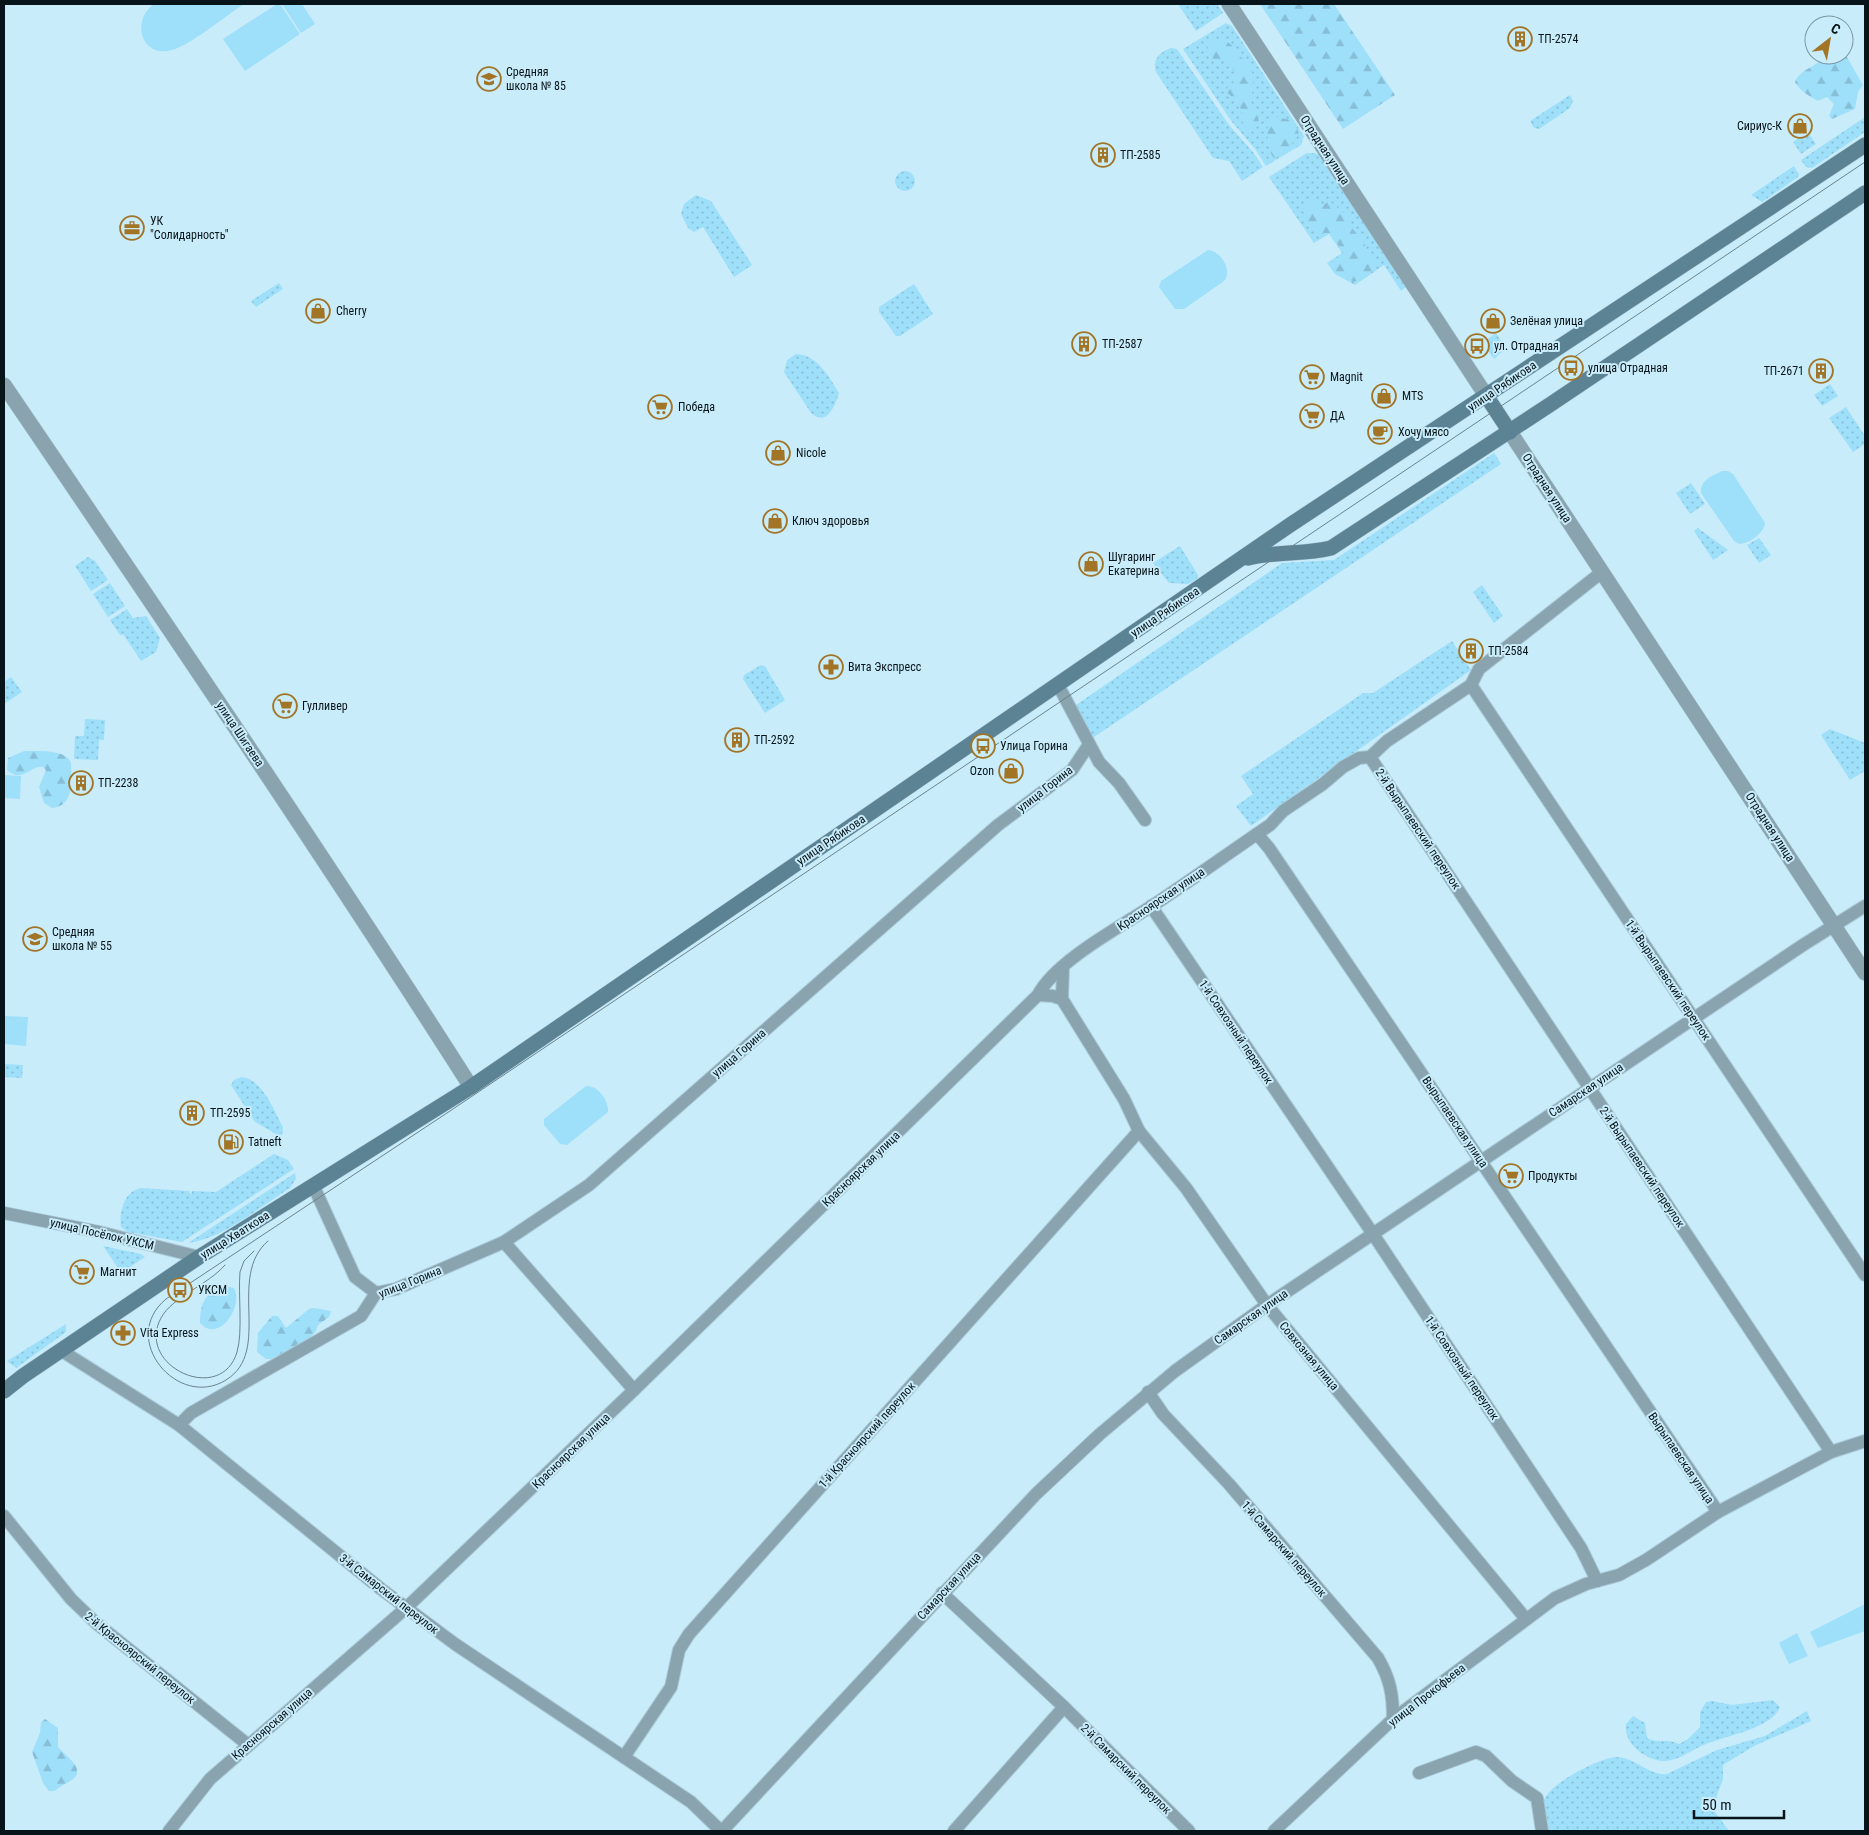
<svg xmlns="http://www.w3.org/2000/svg" width="1869" height="1835" font-family="'Roboto Condensed',sans-serif">
<style>
.grass{fill:url(#grass-dots)}
.forest{fill:url(#forest-firs)}
.garden{fill:#9edffa}
.lines{fill:none;stroke-linecap:round;stroke-linejoin:round}
.minor-casing{stroke:#aac9d7;stroke-width:14}
.tertiary-casing{stroke:#aac9d7;stroke-width:16}
.secondary-casing{stroke:#aac9d7;stroke-width:16}
.minor{stroke:#89a3af;stroke-width:12}
.tertiary{stroke:#89a3af;stroke-width:15}
.secondary{stroke:#5b8394;stroke-width:15}
.tram{stroke:#6a838d;stroke-width:1}
.labels{text-anchor:middle;stroke-width:4;stroke-linejoin:round;paint-order:stroke}
.poi-label{font-size:12px;fill:#071419;stroke:#c9ecfb;text-anchor:start}
.street-label{font-size:12px;fill:#071419;stroke:#c9ecfb}
</style>
<defs>
<pattern id="grass-dots" width="8" height="8" patternUnits="userSpaceOnUse" patternTransform="scale(1.25)"><rect width="8" height="8" fill="#9edffa"/><path d="M2 2h.1M6 6h.1" fill="none" stroke="#87bed6" stroke-width="1.8" stroke-linecap="round"/></pattern>
<pattern id="forest-firs" width="22" height="20" patternUnits="userSpaceOnUse" patternTransform="scale(1.25)"><rect width="22" height="20" fill="#9edffa"/><path d="M5 1l3.5 6h-7zM16 11l3.5 6h-7z" fill="#87bed6"/></pattern>
</defs>
<rect width="100%" height="100%" fill="#c9ecfb"/>
<g class="grass">
<polygon points="1178,4 1217,4 1223,13 1196,31"/>
<polygon points="1226,23 1232,26 1304,136 1301,145 1266,166 1255,149 1232,122 1183,49"/>
<path d="M1171 48 1177 49 1229 125 1253 152 1263 167 1242 181 1229 161 1213 158 1156 72C1152 59 1160 52 1171 48Z"/>
<polygon points="1570,95 1573,101 1570,108 1539,129 1534,128 1530,121"/>
<polygon points="1865,117 1865,132 1812,168 1806,167 1801,160"/>
<polygon points="1808,132 1816,144 1801,154 1793,142"/>
<polygon points="1307,153 1315,153 1319,155 1406,287 1401,291 1384,265 1355,285 1335,274 1327,263 1342,253 1329,234 1314,243 1269,177"/>
<polygon points="1794,166 1799,174 1798,177 1762,202 1751,195"/>
<circle cx="905" cy="181" r="10"/>
<polygon points="696,195 711,201 752,265 734,277 703,227 694,232 688,228 681,214 684,204"/>
<polygon points="279,283 283,289 256,307 251,301"/>
<polygon points="914,284 933,314 900,336 896,336 879,312 879,307"/>
<polygon points="1496,333 1506,348 1494,359 1482,343"/>
<path d="M796 354C818 355 829 377 839 393 835 406 827 427 811 413L784 372 787 360Z"/>
<polygon points="1830,384 1838,396 1822,406 1814,395"/>
<polygon points="1846,407 1865,436 1865,444 1853,452 1829,418"/>
<polygon points="1494,453 1501,464 1091,739 1076,705 1282,563 1334,560"/>
<polygon points="1691,483 1705,504 1690,514 1676,493"/>
<polygon points="1698,528 1728,550 1713,560 1694,531"/>
<polygon points="1759,538 1771,555 1759,563 1747,545"/>
<polygon points="1180,546 1198,575 1197,579 1188,584 1169,583 1153,563"/>
<polygon points="88,557 95,561 108,580 91,591 75,566"/>
<polygon points="110,583 125,606 108,617 93,594"/>
<polygon points="1482,585 1503,616 1494,623 1473,592"/>
<polygon points="127,609 133,618 146,616 160,638 156,652 141,661 123,634 120,635 110,620"/>
<polygon points="1452,641 1471,670 1251,826 1236,806 1253,794 1241,776 1363,693 1373,693"/>
<polygon points="761,665 765,666 785,700 765,713 743,679 744,675"/>
<polygon points="11,677 22,692 4,704 4,682"/>
<polygon points="85,719 105,720 104,740 99,740 98,760 74,759 75,736 84,736"/>
<polygon points="1830,729 1865,743 1865,771 1850,780 1821,735"/>
<polygon points="4,1064 23,1065 22,1078 4,1077"/>
<path d="M242 1077C263 1080 274 1111 283 1127L282 1135H278L255 1122 231 1085 234 1080Z"/>
<path d="M274 1154 288 1160 294 1169 182 1242 128 1232 121 1227C119 1212 124 1191 141 1188L189 1191 191 1195 192 1191 216 1192Z"/>
<path d="M295 1173 296 1179 290 1188C261 1206 222 1239 188 1243Z"/>
<polygon points="103,1246 141,1254 145,1257 124,1271 120,1271"/>
<polygon points="66,1324 66,1332 16,1368 7,1361"/>
<path d="M1773 1700 1780 1707C1773 1728 1725 1736 1706 1744 1693 1749 1677 1762 1663 1761 1645 1760 1623 1743 1626 1724L1633 1716 1645 1723 1647 1738C1658 1744 1668 1738 1679 1744L1688 1739 1700 1727V1712L1706 1702 1712 1701 1732 1705Z"/>
<path d="M1807 1711 1811 1721 1754 1746 1723 1765V1779L1717 1795 1715 1812 1729 1831H1545C1544 1822 1541 1809 1544 1800 1549 1784 1599 1758 1616 1757 1635 1757 1649 1776 1667 1774L1717 1750 1765 1736Z"/>
</g>
<g class="forest">
<polygon points="1260,4 1334,4 1395,95 1343,129"/>
<path d="M1215 39C1228 39 1232 45 1239 55 1242 59 1245 60 1248 63 1257 75 1251 97 1251 109L1257 115 1259 121 1250 132C1238 125 1245 116 1240 107 1238 101 1231 97 1227 92L1228 85 1237 81 1231 63 1210 58 1207 54 1208 44Z"/>
<path d="M1844 52 1863 85 1858 92 1855 109 1832 119 1829 116 1834 104 1827 97 1818 101C1810 97 1799 90 1795 82 1801 68 1818 67 1825 55H1844Z"/>
<path d="M1278 117 1294 121 1299 134 1285 153 1274 158C1267 151 1267 131 1268 122Z"/>
<polygon points="1311,198 1315,199 1321,207 1329,201 1350,218 1352,228 1365,244 1365,253 1377,262 1375,270 1354,282 1336,273 1331,263 1343,253 1331,233 1321,233 1311,227 1302,209"/>
<path d="M24 751C38 751 67 749 71 763 71 781 75 806 52 808L44 803 39 787 46 770 43 767C30 765 23 784 7 770L8 758Z"/>
<path d="M225 1286 234 1288C244 1307 218 1344 200 1323 200 1303 205 1292 225 1286Z"/>
<polygon points="315,1308 331,1311 329,1317 318,1325 316,1331 308,1340 271,1359 266,1359 257,1352 258,1333 272,1316 278,1316 286,1328 309,1309"/>
<path d="M45 1719 58 1728V1747C71 1761 91 1772 63 1785 58 1788 56 1792 49 1791L43 1783 32 1752 40 1733 41 1722Z"/>
</g>
<g class="garden">
<path d="M154 4H244C227 15 189 46 172 50 142 59 130 21 154 4Z"/>
<polygon points="277,4 280,4 300,34 245,71 223,39"/>
<polygon points="282,4 302,4 315,24 301,33"/>
<path d="M1208 250C1221 251 1233 271 1224 281L1184 309H1175L1159 287 1161 281Z"/>
<path d="M1722 471H1728L1733 474 1765 523C1764 533 1749 544 1739 544L1734 541 1701 493C1700 480 1712 476 1722 471Z"/>
<polygon points="4,775 21,776 20,799 4,798"/>
<polygon points="4,1016 28,1017 26,1046 4,1044"/>
<path d="M586 1086C598 1085 609 1101 608 1112L567 1145 560 1144 544 1125V1119Z"/>
<polygon points="1865,1604 1865,1631 1818,1648 1810,1632"/>
<polygon points="1797,1633 1808,1656 1789,1664 1779,1643"/>
</g>
<g class="lines">
<g class="minor-casing">
<g id="minor">
<polyline points="1058,685 1099,762 1119,783 1145,820"/>
<polyline points="1471,685 1865,1275"/>
<polyline points="1370,757 1831,1452"/>
<polyline points="1257,834 1269,848 1718,1512"/>
<polyline points="1151,906 1373,1234 1581,1548 1597,1581"/>
<polyline points="1038,995 1053,996 1062,999 1124,1099 1139,1131 1186,1188 1267,1305 1526,1619"/>
<polyline points="1062,999 1063,968"/>
<polyline points="314,1187 355,1277 376,1293"/>
<polyline points="4,1213 99,1232 199,1257"/>
<polyline points="504,1242 634,1390"/>
<polyline points="62,1351 179,1425 381,1589 455,1644 691,1802 721,1831"/>
<path d="M1148 1392 1163 1414 1229 1484 1378 1658C1390 1679 1393 1694 1393 1719"/>
<polyline points="179,1425 191,1413 361,1316 376,1293 396,1289 504,1242 589,1185 998,825 1072,770 1088,746"/>
<polyline points="4,1516 71,1599 96,1623 247,1744"/>
<polyline points="942,1593 1064,1707 1189,1831"/>
<polyline points="624,1757 671,1687 679,1650 689,1634 1139,1131"/>
<polyline points="1419,1773 1476,1752 1486,1756 1512,1781 1537,1798 1542,1831"/>
<path d="M169 1831 210 1779 406 1608 634 1390 1038 995C1057 959 1126 924 1161 900 1197 876 1233 850 1270 825L1283 811 1323 784 1343 767 1359 758 1370 757 1387 741 1471 685 1479 669 1602 572"/>
<polyline points="722,1831 1036,1494 1100,1434 1175,1371 1267,1305 1803,945 1865,906"/>
<polyline points="954,1831 1064,1707"/>
<polyline points="1274,1831 1393,1719 1555,1598 1586,1584 1619,1575 1646,1560 1718,1512 1831,1452 1865,1441"/>
</g>
</g>
<g class="tertiary-casing">
<g id="tertiary">
<polyline points="1229,4 1487,397"/>
<path d="M4 385C162 618 320 850 471 1087"/>
<polyline points="1510,432 1865,973"/>
</g>
</g>
<g class="secondary-casing">
<g id="secondary">
<polyline points="1487,397 1510,432"/>
<path d="M1248 558C1275 551 1303 555 1331 548L1551 404 1865 193"/>
<polyline points="4,1391 23,1376 199,1257 471,1087 1290,525 1865,145"/>
</g>
</g>
<use href="#minor" class="minor"/>
<use href="#tertiary" class="tertiary"/>
<use href="#secondary" class="secondary"/>
<g class="tram">
<path d="M268 1241C226 1277 273 1351 226 1380 178 1410 118 1339 166 1299L450 1111 1865 162"/>
<path d="M225 1265C208 1285 172 1297 161 1318 135 1366 221 1406 237 1352 243 1332 238 1295 240 1272L244 1261 254 1251"/>
</g>
</g>
<defs>
<g id="building-ring" transform="scale(1.25)"><circle r="9.5" fill="#c9ecfb" stroke="#a17426" stroke-width="1.5"/><path d="M-4-6H4V6H1V3H-1V6H-4ZM-2.5-4.3h1.7v1.8h-1.7ZM.8-4.3h1.7v1.8H.8ZM-2.5-1h1.7V.8h-1.7ZM.8-1h1.7V.8H.8Z" fill="#a17426"/></g>
<g id="school-ring" transform="scale(1.25)"><circle r="9.5" fill="#c9ecfb" stroke="#a17426" stroke-width="1.5"/><path d="M0-5L7-2L0 1L-7-2ZM-4 1L0 2.5L4 1V4Q0 6-4 4Z" fill="#a17426"/></g>
<g id="shop-ring" transform="scale(1.25)"><circle r="9.5" fill="#c9ecfb" stroke="#a17426" stroke-width="1.5"/><path d="M-5-2.5h2.3a2.7 3.5 0 0 1 5.4 0H5L5.5 6h-11ZM-1.5-2.5h3a1.5 2.3 0 0 0-3 0Z" fill="#a17426"/></g>
<g id="office-ring" transform="scale(1.25)"><circle r="9.5" fill="#c9ecfb" stroke="#a17426" stroke-width="1.5"/><path d="M-6-3h4V-5.5h4V-3h4V5H-6ZM-1-4.5V-3h2v-1.5ZM-6 0V1H6V0Z" fill="#a17426"/></g>
<g id="bus-ring" transform="scale(1.25)"><circle r="9.5" fill="#c9ecfb" stroke="#a17426" stroke-width="1.5"/><path d="M-5-6H5V4H4V6H2V4H-2V6H-4V4H-5ZM-3.5-4V0h7V-4ZM-3.5 1.2v1.5H-2V1.2ZM2 1.2v1.5H3.5V1.2Z" fill="#a17426"/></g>
<g id="supermarket-ring" transform="scale(1.25)"><circle r="9.5" fill="#c9ecfb" stroke="#a17426" stroke-width="1.5"/><path d="M-6-5.5h2.5l.6 2H6L4.5 2H-2.5L-4.4-4H-6ZM-1.5 3.2a1.3 1.3 0 1 0 .1 0ZM3 3.2a1.3 1.3 0 1 0 .1 0Z" fill="#a17426"/></g>
<g id="cafe-ring" transform="scale(1.25)"><circle r="9.5" fill="#c9ecfb" stroke="#a17426" stroke-width="1.5"/><path d="M-5.5-4.5H6V0H3Q3 3.5 0 3.5H-2.5Q-5.5 3.5-5.5 0ZM3-3.2v2h1.7v-2ZM-6 4.5H4V6H-6Z" fill="#a17426"/></g>
<g id="pharmacy-ring" transform="scale(1.25)"><circle r="9.5" fill="#c9ecfb" stroke="#a17426" stroke-width="1.5"/><path d="M-2-6h4v4h4v4h-4v4h-4v-4h-4v-4h4Z" fill="#a17426"/></g>
<g id="fuel-ring" transform="scale(1.25)"><circle r="9.5" fill="#c9ecfb" stroke="#a17426" stroke-width="1.5"/><path d="M-5.5-6h7V0h2V4h1.3V-2.5L3-4.5l.8-.8L6-3V5H2.5V1h-1V6h-7ZM-4.2-4.7v3.2H.2V-4.7Z" fill="#a17426"/></g>
</defs>
<g fill-rule="evenodd">
<use href="#building-ring" x="1520" y="39"/>
<use href="#school-ring" x="489" y="79"/>
<use href="#shop-ring" x="1800" y="126"/>
<use href="#building-ring" x="1103" y="155"/>
<use href="#office-ring" x="132" y="228"/>
<use href="#shop-ring" x="318" y="311"/>
<use href="#shop-ring" x="1493" y="321"/>
<use href="#building-ring" x="1084" y="344"/>
<use href="#bus-ring" x="1477" y="346"/>
<use href="#bus-ring" x="1571" y="368"/>
<use href="#building-ring" x="1821" y="371"/>
<use href="#supermarket-ring" x="1312" y="377"/>
<use href="#shop-ring" x="1384" y="396"/>
<use href="#supermarket-ring" x="660" y="407"/>
<use href="#supermarket-ring" x="1312" y="416"/>
<use href="#cafe-ring" x="1380" y="432"/>
<use href="#shop-ring" x="778" y="453"/>
<use href="#shop-ring" x="775" y="521"/>
<use href="#shop-ring" x="1091" y="564"/>
<use href="#building-ring" x="1471" y="651"/>
<use href="#pharmacy-ring" x="831" y="667"/>
<use href="#supermarket-ring" x="285" y="706"/>
<use href="#building-ring" x="737" y="740"/>
<use href="#bus-ring" x="983" y="746"/>
<use href="#shop-ring" x="1011" y="771"/>
<use href="#building-ring" x="81" y="783"/>
<use href="#school-ring" x="35" y="939"/>
<use href="#building-ring" x="192" y="1113"/>
<use href="#fuel-ring" x="231" y="1142"/>
<use href="#supermarket-ring" x="1511" y="1176"/>
<use href="#supermarket-ring" x="82" y="1272"/>
<use href="#bus-ring" x="180" y="1290"/>
<use href="#pharmacy-ring" x="123" y="1333"/>
</g>
<g class="labels">
<g class="poi-label">
<text x="1538" y="43">ТП-2574</text>
<text x="506" y="76">Средняя<tspan x="506" dy="14">школа № 85</tspan></text>
<text x="1782" y="130" text-anchor="end">Сириус-К</text>
<text x="1120" y="159">ТП-2585</text>
<text x="150" y="225">УК<tspan x="150" dy="14">"Солидарность"</tspan></text>
<text x="336" y="315">Cherry</text>
<text x="1510" y="325">Зелёная улица</text>
<text x="1102" y="348">ТП-2587</text>
<text x="1494" y="350">ул. Отрадная</text>
<text x="1588" y="372">улица Отрадная</text>
<text x="1804" y="375" text-anchor="end">ТП-2671</text>
<text x="1330" y="381">Magnit</text>
<text x="1402" y="400">MTS</text>
<text x="678" y="411">Победа</text>
<text x="1330" y="420">ДА</text>
<text x="1398" y="436">Хочу мясо</text>
<text x="796" y="457">Nicole</text>
<text x="792" y="525">Ключ здоровья</text>
<text x="1108" y="561">Шугаринг<tspan x="1108" dy="14">Екатерина</tspan></text>
<text x="1488" y="655">ТП-2584</text>
<text x="848" y="671">Вита Экспресс</text>
<text x="302" y="710">Гулливер</text>
<text x="754" y="744">ТП-2592</text>
<text x="1000" y="750">Улица Горина</text>
<text x="994" y="775" text-anchor="end">Ozon</text>
<text x="98" y="787">ТП-2238</text>
<text x="52" y="936">Средняя<tspan x="52" dy="14">школа № 55</tspan></text>
<text x="210" y="1117">ТП-2595</text>
<text x="248" y="1146">Tatneft</text>
<text x="1528" y="1180">Продукты</text>
<text x="100" y="1276">Магнит</text>
<text x="198" y="1294">УКСМ</text>
<text x="140" y="1337">Vita Express</text>
</g>
<g class="street-label">
<text transform="translate(1325 150) rotate(57)" y="4">Отрадная улица</text>
<text transform="translate(1502 386) rotate(-34)" y="4">улица Рябикова</text>
<text transform="translate(1547 488) rotate(57)" y="4">Отрадная улица</text>
<text transform="translate(1165 612) rotate(-34)" y="4">улица Рябикова</text>
<text transform="translate(240 734) rotate(56)" y="4">улица Шигаева</text>
<text transform="translate(1045 789) rotate(-38)" y="4">улица Горина</text>
<text transform="translate(1770 827) rotate(57)" y="4">Отрадная улица</text>
<text transform="translate(1418 829) rotate(56)" y="4">2-й Вырыпаевский переулок</text>
<text transform="translate(831 840) rotate(-34)" y="4">улица Рябикова</text>
<text transform="translate(1161 899) rotate(-34)" y="4">Красноярская улица</text>
<text transform="translate(1668 980) rotate(56)" y="4">1-й Вырыпаевский переулок</text>
<text transform="translate(1236 1032) rotate(56)" y="4">1-й Совхозный переулок</text>
<text transform="translate(739 1053) rotate(-41)" y="4">улица Горина</text>
<text transform="translate(1586 1090) rotate(-34)" y="4">Самарская улица</text>
<text transform="translate(1455 1122) rotate(56)" y="4">Вырыпаевская улица</text>
<text transform="translate(1642 1167) rotate(56)" y="4">2-й Вырыпаевский переулок</text>
<text transform="translate(861 1169) rotate(-44)" y="4">Красноярская улица</text>
<text transform="translate(102 1234) rotate(13)" y="4">улица Посёлок УКСМ</text>
<text transform="translate(235 1235) rotate(-32)" y="4">улица Хваткова</text>
<text transform="translate(410 1282) rotate(-22)" y="4">улица Горина</text>
<text transform="translate(1251 1317) rotate(-35)" y="4">Самарская улица</text>
<text transform="translate(1309 1356) rotate(50)" y="4">Совхозная улица</text>
<text transform="translate(1462 1368) rotate(56)" y="4">1-й Совхозный переулок</text>
<text transform="translate(867 1435) rotate(-48)" y="4">1-й Красноярский переулок</text>
<text transform="translate(571 1451) rotate(-44)" y="4">Красноярская улица</text>
<text transform="translate(1681 1458) rotate(56)" y="4">Вырыпаевская улица</text>
<text transform="translate(1284 1549) rotate(49)" y="4">1-й Самарский переулок</text>
<text transform="translate(949 1586) rotate(-47)" y="4">Самарская улица</text>
<text transform="translate(389 1594) rotate(38)" y="4">3-й Самарский переулок</text>
<text transform="translate(140 1658) rotate(39)" y="4">2-й Красноярский переулок</text>
<text transform="translate(1427 1695) rotate(-38)" y="4">улица Прокофьева</text>
<text transform="translate(272 1724) rotate(-41)" y="4">Красноярская улица</text>
<text transform="translate(1126 1769) rotate(45)" y="4">2-й Самарский переулок</text>
</g>
</g>
<rect width="1869" height="1835" fill="none" stroke="#071419" stroke-width="10"/>
<g transform="translate(1829 40) rotate(31)"><circle r="24" fill="#c9ecfb" stroke="#7b96a1"/>
<path d="M0-4L9 19L0 12L-9 19Z" fill="#a17426"/>
<text y="-8" font-size="14" font-weight="bold" text-anchor="middle" fill="#071419">С</text>
</g>
<path d="M1694 1810v8h90v-8" fill="none" stroke="#071419" stroke-width="2.5"/>
<text x="1702" y="1810" font-size="15" fill="#071419" stroke="#c9ecfb" stroke-width="4" paint-order="stroke">50 m</text>
</svg>
